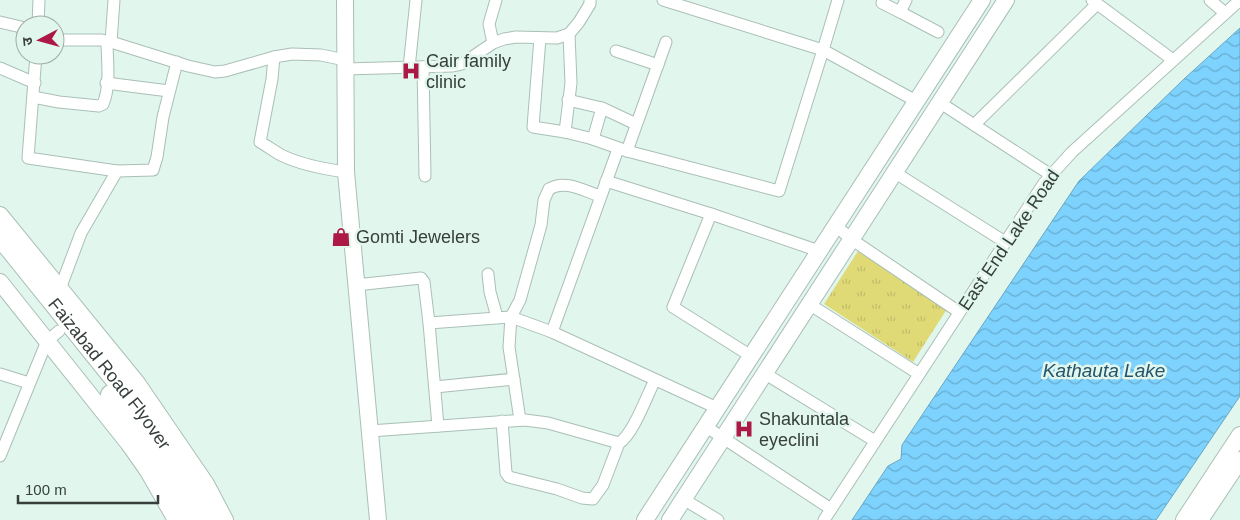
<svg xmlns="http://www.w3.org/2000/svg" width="1240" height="520" font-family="Helvetica,'Noto Sans Devanagari',sans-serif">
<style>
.park{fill:url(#park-tufts)}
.water{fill:url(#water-waves);stroke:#68a6c4}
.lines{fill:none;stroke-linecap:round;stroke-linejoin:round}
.street-casing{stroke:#aabfb6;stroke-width:13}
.secondary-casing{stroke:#aabfb6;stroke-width:18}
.highway-casing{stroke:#aabfb6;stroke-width:22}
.street{stroke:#fff;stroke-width:11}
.secondary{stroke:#fff;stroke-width:16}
.highway{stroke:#fff;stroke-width:20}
.labels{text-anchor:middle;stroke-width:5;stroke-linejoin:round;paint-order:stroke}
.poi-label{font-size:18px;fill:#373f3c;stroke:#e1f6ed;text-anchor:start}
.street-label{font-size:18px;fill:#373f3c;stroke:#e1f6ed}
.water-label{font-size:19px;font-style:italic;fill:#25546b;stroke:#e1f6ed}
</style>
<defs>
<pattern id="park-tufts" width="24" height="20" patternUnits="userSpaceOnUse" patternTransform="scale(1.25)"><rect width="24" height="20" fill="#e0da76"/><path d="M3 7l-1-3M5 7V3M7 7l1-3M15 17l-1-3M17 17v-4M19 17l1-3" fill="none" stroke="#c1bc67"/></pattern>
<pattern id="water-waves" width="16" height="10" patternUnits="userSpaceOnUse" patternTransform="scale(1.25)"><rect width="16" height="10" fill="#7dd2fe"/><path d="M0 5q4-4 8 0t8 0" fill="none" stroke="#67accf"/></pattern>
</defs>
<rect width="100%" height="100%" fill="#e1f6ed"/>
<polygon class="park" points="858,251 947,309 913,362 824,304"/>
<polygon class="water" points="1240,28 1240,396 1156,520 852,520 888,466 901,459 902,445 1079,181 1184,79"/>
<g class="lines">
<g class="street-casing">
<g id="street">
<polyline points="838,0 823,50 916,101"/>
<polyline points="906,0 900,12 938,32"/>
<polyline points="1092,0 1173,60"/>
<polyline points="1210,0 1225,13"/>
<polyline points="882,3 900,12"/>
<polyline points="0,22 25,28"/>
<polyline points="38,25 39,0"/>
<polyline points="540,38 533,127 565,132 593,139 627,151 666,42"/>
<polyline points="55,40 102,40 111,42 188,66 215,72 225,71 274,57 292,54 321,55 345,60"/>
<polyline points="111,42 114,0"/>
<polyline points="493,43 489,24 496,0"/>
<polyline points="616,51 658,65"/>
<polyline points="36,55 28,158 117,171 81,233 60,289"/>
<path d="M274 57 272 79 260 142C267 146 274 151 281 155 301 165 324 169 346 172"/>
<polyline points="423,67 425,176"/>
<polyline points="0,68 35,83"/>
<polyline points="409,68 416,0"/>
<polyline points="345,69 453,66 462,64 493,43 504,39 516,37 557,38 569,34 579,22 590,4 590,0"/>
<polyline points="106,83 169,91"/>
<path d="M33 97 59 102 99 106 103 104C111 85 107 61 107 41"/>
<polyline points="568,100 602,108 636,124"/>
<polyline points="939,102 1051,175"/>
<polyline points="974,125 1097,4"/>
<polyline points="565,132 571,83 569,34"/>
<polyline points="593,139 602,108"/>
<polyline points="618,149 552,332 717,408"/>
<polyline points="627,151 779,191 823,50 663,0"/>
<polyline points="117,171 153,170 157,157 163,117 177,62"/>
<polyline points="894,172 1005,242"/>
<polyline points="606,181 711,214 673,307 751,356"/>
<polyline points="711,214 819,251"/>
<polyline points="835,225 851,239 959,312"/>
<polyline points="488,274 490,292 497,317"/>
<polyline points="356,285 421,278 424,282 429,323 511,317 552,332"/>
<polyline points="809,304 919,374"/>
<polyline points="429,323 438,426"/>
<polyline points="764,373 875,441"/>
<polyline points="0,374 29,383"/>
<polyline points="435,387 514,379"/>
<path d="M520 420 509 347 511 317 520 300 541 225 544 200 549 189C565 179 584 191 600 196"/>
<polyline points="502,421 506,473 509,477 557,489 582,498 593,499 603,485 619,443"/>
<polyline points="705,426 831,509"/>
<path d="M370 431 525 420 548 423 619 443C633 435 647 395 655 380"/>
<polyline points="0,456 47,341 59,331"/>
<polyline points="683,499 718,520"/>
<polyline points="824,520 1044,183 1072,152 1240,0"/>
</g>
</g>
<g class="secondary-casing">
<g id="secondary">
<polyline points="345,0 346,172 378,520"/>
<polyline points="0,215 137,383 206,484 225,520"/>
<polyline points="0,282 129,444 148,471 176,520"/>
<polyline points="645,520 982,0"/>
<polyline points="670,520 1006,0"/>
<polyline points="1184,520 1240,435"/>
<polyline points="1200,520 1240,460"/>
</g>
</g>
<g class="highway-casing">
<g id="highway">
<path id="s1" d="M0 236 140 410 182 470 210 520"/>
<polyline points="111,395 172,480 193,520"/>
</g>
</g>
<use href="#street" class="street"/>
<use href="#secondary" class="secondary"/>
<use href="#highway" class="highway"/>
</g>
<defs>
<g id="hospital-bare" transform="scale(1.5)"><path d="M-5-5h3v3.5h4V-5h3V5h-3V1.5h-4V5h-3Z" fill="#ac1947" stroke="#e1f6ed" stroke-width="2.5" paint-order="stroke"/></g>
<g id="shop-bare" transform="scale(1.5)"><path d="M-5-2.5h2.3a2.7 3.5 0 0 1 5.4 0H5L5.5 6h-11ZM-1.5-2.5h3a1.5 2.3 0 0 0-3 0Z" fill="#ac1947" stroke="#e1f6ed" stroke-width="2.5" paint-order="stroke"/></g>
</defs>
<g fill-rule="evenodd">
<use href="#hospital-bare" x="411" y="71"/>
<use href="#shop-bare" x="341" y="237"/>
<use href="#hospital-bare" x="744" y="429"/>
</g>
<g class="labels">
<g class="poi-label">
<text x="426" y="67">Cair family<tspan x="426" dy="21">clinic</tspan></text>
<text x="356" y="243">Gomti Jewelers</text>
<text x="759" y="425">Shakuntala<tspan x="759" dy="21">eyeclini</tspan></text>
</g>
<g class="street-label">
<text transform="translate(1009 240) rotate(-56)" y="6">East End Lake Road</text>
<text dy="6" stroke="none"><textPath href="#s1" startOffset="176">Faizabad Road Flyover</textPath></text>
</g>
<g class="water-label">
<text x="1104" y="377">Kathauta Lake</text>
</g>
</g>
<g transform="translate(40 40) rotate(264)"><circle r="24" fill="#e1f6ed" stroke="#9dada6"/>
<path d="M0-4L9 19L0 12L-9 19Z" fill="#ac1947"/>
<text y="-8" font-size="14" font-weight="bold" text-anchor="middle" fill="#373f3c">उ</text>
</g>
<path d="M18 495v8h140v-8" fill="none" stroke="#373f3c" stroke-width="2.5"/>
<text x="25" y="495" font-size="15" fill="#373f3c" stroke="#e1f6ed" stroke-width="4" paint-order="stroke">100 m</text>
</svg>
